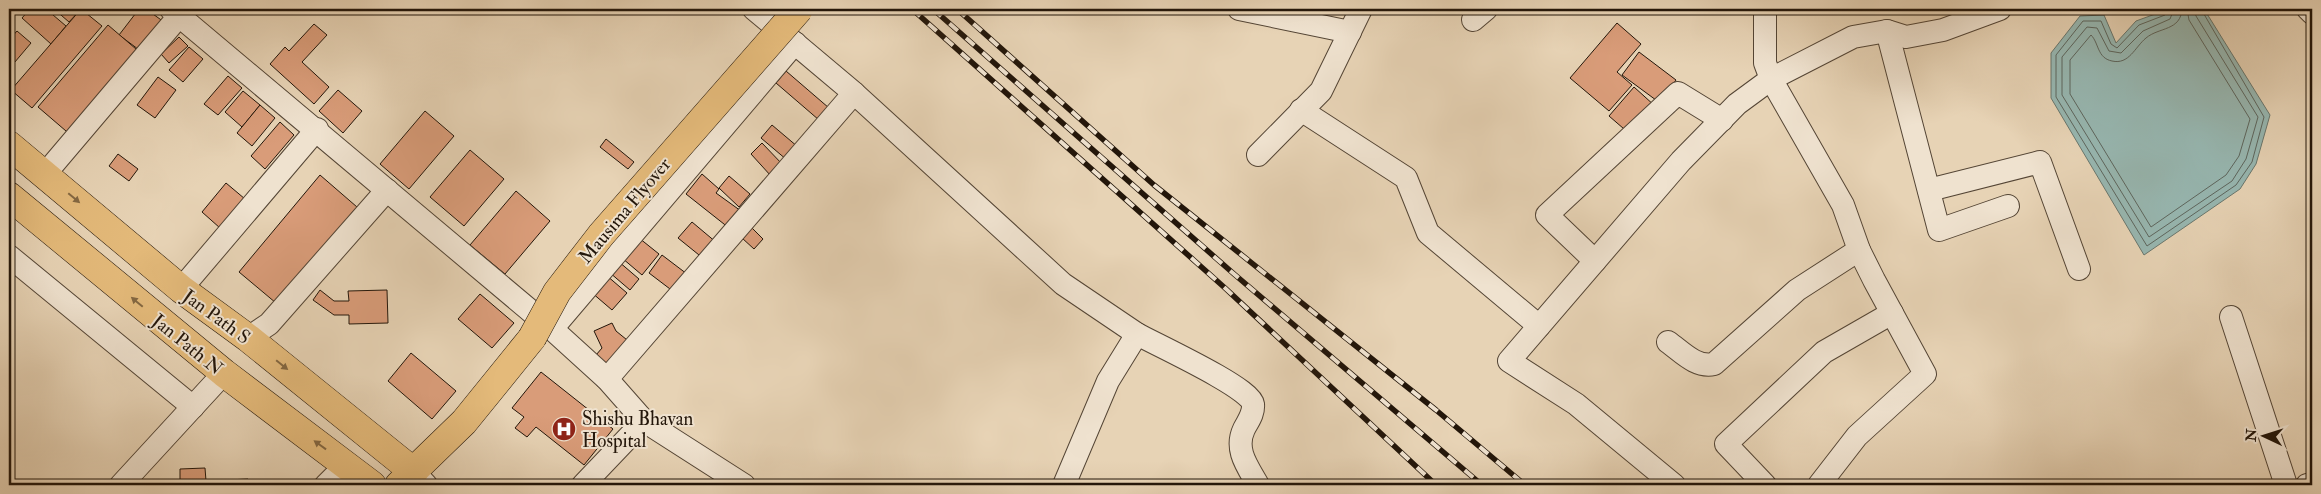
<svg xmlns="http://www.w3.org/2000/svg" width="2321" height="494" font-family="'IM FELL Double Pica',serif">
<style>
.water{fill:#97b7b1;stroke:#69776e}
.lines{fill:none;stroke-linecap:round;stroke-linejoin:round}
.shore{stroke:#5d665e;stroke-width:1}
.building{fill:#d99c79;stroke:#23160a}
.minor-casing{stroke:#544535;stroke-width:24}
.major-casing{stroke:#23160a;stroke-width:29}
.minor{stroke:#efe2cf;stroke-width:22}
.major{stroke:#e4ba7a;stroke-width:28}
.rail-casing{stroke:#23160a;stroke-width:5.5}
.rail{stroke:#efe2cf;stroke-width:4;stroke-dasharray:11;stroke-linecap:butt}
.major-bridge-casing{stroke:#23160a;stroke-width:29;stroke-linecap:butt}
.major-bridge{stroke:#e4ba7a;stroke-width:28}
.oneway{fill:#846842}
.labels{text-anchor:middle;stroke-width:4;stroke-linejoin:round;paint-order:stroke}
.street-label{font-size:19px;fill:#23160a;stroke:#efe2cf}
.poi-label{font-size:19px;fill:#23160a;stroke:#efe2cf;text-anchor:start}
</style>
<rect width="100%" height="100%" fill="#e7d3b5"/>
<filter id="stains"><feTurbulence type="fractalNoise" baseFrequency=".004" numOctaves="4"/><feColorMatrix values="0 0 0 0 .2 0 0 0 0 .09 0 0 0 0 .02 0 0 0 .5 -.17"/></filter>
<radialGradient id="worn" r=".72"><stop offset=".6" stop-color="#630" stop-opacity="0"/><stop offset="1" stop-color="#630" stop-opacity=".3"/></radialGradient>
<polygon class="water" points="2169,9 2204,9 2270,115 2256,164 2240,189 2144,255 2051,98 2051,53 2080,16 2104,15 2116,43 2136,21"/>
<g class="lines">
<g class="shore">
<polyline points="2168,9 2165,15 2139,25 2117,48 2111,44 2101,21 2083,21 2056,55 2056,97 2147,246 2236,185 2252,162 2264,117 2201,9"/>
<polyline points="2174,9 2170,19 2143,31 2121,53 2109,51 2097,28 2087,27 2062,57 2062,95 2149,237 2232,181 2246,159 2258,117 2196,16 2194,9"/>
<path d="M2182 9C2181 31 2159 27 2146 38 2135 47 2129 65 2112 61 2097 58 2099 43 2091 35L2070 60V94L2151 227 2226 175 2239 156 2250 119 2189 20 2187 9"/>
</g>
</g>
<g class="building">
<polygon points="30,9 46,9 66,26 51,44 22,18"/>
<polygon points="54,9 81,9 69,22"/>
<polygon points="81,9 102,26 32,108 11,90"/>
<polygon points="139,9 146,9 164,22 142,52 119,35"/>
<polygon points="1617,23 1641,44 1617,72 1632,85 1609,111 1570,78"/>
<polygon points="314,24 327,35 302,62 329,87 314,104 270,64 285,47 289,51"/>
<polygon points="108,25 143,55 73,137 38,107"/>
<polygon points="17,31 31,43 9,69 9,40"/>
<polygon points="179,37 188,46 169,63 161,54"/>
<polygon points="189,47 203,59 183,82 169,70"/>
<polygon points="1639,52 1676,80 1660,103 1622,75"/>
<polygon points="786,71 829,108 819,120 776,83"/>
<polygon points="228,76 242,88 218,115 204,104"/>
<polygon points="158,77 176,90 155,118 137,105"/>
<polygon points="1634,87 1655,106 1631,135 1609,116"/>
<polygon points="338,90 362,111 343,133 319,111"/>
<polygon points="243,91 260,105 242,127 225,112"/>
<polygon points="260,105 275,118 252,146 237,133"/>
<polygon points="425,111 454,136 409,189 380,164"/>
<polygon points="280,122 294,135 265,169 251,156"/>
<polygon points="772,125 798,147 787,160 761,138"/>
<polygon points="606,139 634,162 628,169 600,147"/>
<polygon points="762,143 783,165 771,176 751,154"/>
<polygon points="470,150 504,179 464,226 430,197"/>
<polygon points="118,154 138,169 129,181 109,166"/>
<polygon points="702,174 719,189 716,193 741,211 729,228 686,194"/>
<polygon points="320,175 357,207 276,303 239,272"/>
<polygon points="729,176 750,194 739,207 719,188"/>
<polygon points="226,183 245,199 220,228 202,212"/>
<polygon points="516,191 550,221 505,274 470,245"/>
<polygon points="692,222 717,243 704,259 678,238"/>
<polygon points="752,228 763,239 754,249 742,238"/>
<polygon points="639,238 659,254 642,275 622,258"/>
<polygon points="662,255 687,274 674,292 649,273"/>
<polygon points="618,261 639,279 630,290 609,272"/>
<polygon points="606,275 627,293 612,310 591,292"/>
<polygon points="320,290 334,301 349,301 348,291 387,290 388,323 349,324 349,315 334,315 313,300"/>
<polygon points="480,294 514,323 492,348 458,319"/>
<polygon points="612,323 616,331 632,344 611,368 596,355 602,348 594,331"/>
<polygon points="411,353 456,391 432,419 388,381"/>
<polygon points="541,372 613,429 584,465 536,427 527,437 515,428 524,417 512,408"/>
<polygon points="205,468 206,481 248,479 248,485 180,485 180,469"/>
</g>
<g class="lines">
<g class="minor-casing">
<g id="minor">
<polyline points="171,9 552,329 607,379 644,421 744,485"/>
<polyline points="754,9 854,93 1063,284 1137,334 1108,381 1064,485"/>
<polyline points="1239,9 1350,32"/>
<polyline points="1765,9 1765,63 1771,79 1843,205 1859,250 1874,280 1925,374 1857,436 1819,485"/>
<polyline points="2308,9 2312,13"/>
<polyline points="1473,20 1486,9"/>
<polyline points="1887,31 1939,230 2008,206"/>
<polyline points="1301,110 1406,178 1428,233 1539,326"/>
<polyline points="1258,155 1321,91 1361,9"/>
<polyline points="45,174 185,9"/>
<polyline points="1929,190 2040,162 2079,269"/>
<polyline points="9,256 193,407"/>
<polyline points="1595,261 1547,215 1678,93 1722,120"/>
<polyline points="181,289 317,129"/>
<polyline points="2231,317 2286,485"/>
<polyline points="552,329 795,43"/>
<path d="M1137 334C1155 344 1251 388 1253 404 1254 414 1248 421 1244 429 1234 450 1248 467 1258 485"/>
<polyline points="248,338 269,324 387,190"/>
<path d="M1668 342C1682 352 1696 368 1714 364L1797 290 1859 250"/>
<polyline points="607,379 854,93"/>
<polyline points="414,472 426,485"/>
<polyline points="121,485 224,373"/>
<polyline points="326,485 347,464"/>
<polyline points="583,485 644,421"/>
<polyline points="1674,485 1576,404 1509,361 1681,161 1737,104 1771,79 1853,37 1887,31 1906,37 1943,30 2000,9"/>
<polyline points="1765,485 1726,444 1824,352 1892,313"/>
<polyline points="2307,485 2312,484"/>
</g>
</g>
<g class="major-casing">
<g id="major">
<polyline points="9,145 181,289 248,338 414,472"/>
<polyline points="9,196 224,373 372,485"/>
<polyline points="399,485 464,422 532,338"/>
</g>
</g>
<use href="#minor" class="minor"/>
<use href="#major" class="major"/>
<g class="rail-casing">
<g id="rail">
<polyline points="912,9 1225,288 1436,485"/>
<polyline points="933,9 1234,274 1482,485"/>
<polyline points="957,9 1154,185 1436,410 1525,485"/>
</g>
</g>
<use href="#rail" class="rail"/>
<g class="major-bridge-casing">
<polyline id="major-bridge" points="532,338 557,292 601,235 799,9"/>
</g>
<use href="#major-bridge" class="major-bridge"/>
</g>
<defs><path id="oneway-solid" d="M-6-.8H1V-3.2L6.5 0L1 3.2V.8H-6Z" transform="scale(1.25)"/></defs>
<g class="oneway">
<use href="#oneway-solid" transform="translate(74 198) rotate(40)"/>
<use href="#oneway-solid" transform="translate(137 302) rotate(-140)"/>
<use href="#oneway-solid" transform="translate(282 365) rotate(39)"/>
<use href="#oneway-solid" transform="translate(320 445) rotate(-144)"/>
</g>
<defs>
<g id="hospital-disc" transform="scale(1.25)"><circle r="9.5" fill="#8f2418" stroke="#efe2cf"/><path d="M-5-5h3v3.5h4V-5h3V5h-3V1.5h-4V5h-3Z" fill="#fff"/></g>
</defs>
<g fill-rule="evenodd">
<use href="#hospital-disc" x="564" y="429"/>
</g>
<g class="labels">
<g class="street-label">
<text transform="translate(624 210) rotate(-50)" y="7">Mausima Flyover</text>
<text transform="translate(217 316) rotate(36)" y="7">Jan Path S</text>
<text transform="translate(188 344) rotate(39)" y="7">Jan Path N</text>
</g>
<g class="poi-label">
<text x="582" y="425">Shishu Bhavan<tspan x="582" dy="22">Hospital</tspan></text>
</g>
</g>
<rect width="2321" height="494" fill="none" stroke="#e7d3b5" stroke-width="30"/>
<rect x="10" y="10" width="2301" height="474" fill="none" stroke="#23160a" stroke-width="2.5"/>
<rect x="15" y="15" width="2291" height="464" fill="none" stroke="#23160a"/>
<g transform="translate(2264 436) rotate(274)" stroke="#efe2cf" stroke-width="4" paint-order="stroke">
<path d="M0-4L9 19L0 12L-9 19Z" fill="#23160a"/>
<text y="-8" font-size="14" font-weight="bold" text-anchor="middle" fill="#23160a">N</text>
</g>
<rect width="100%" height="100%" filter="url(#stains)"/>
<rect width="100%" height="100%" fill="url(#worn)"/>
</svg>
